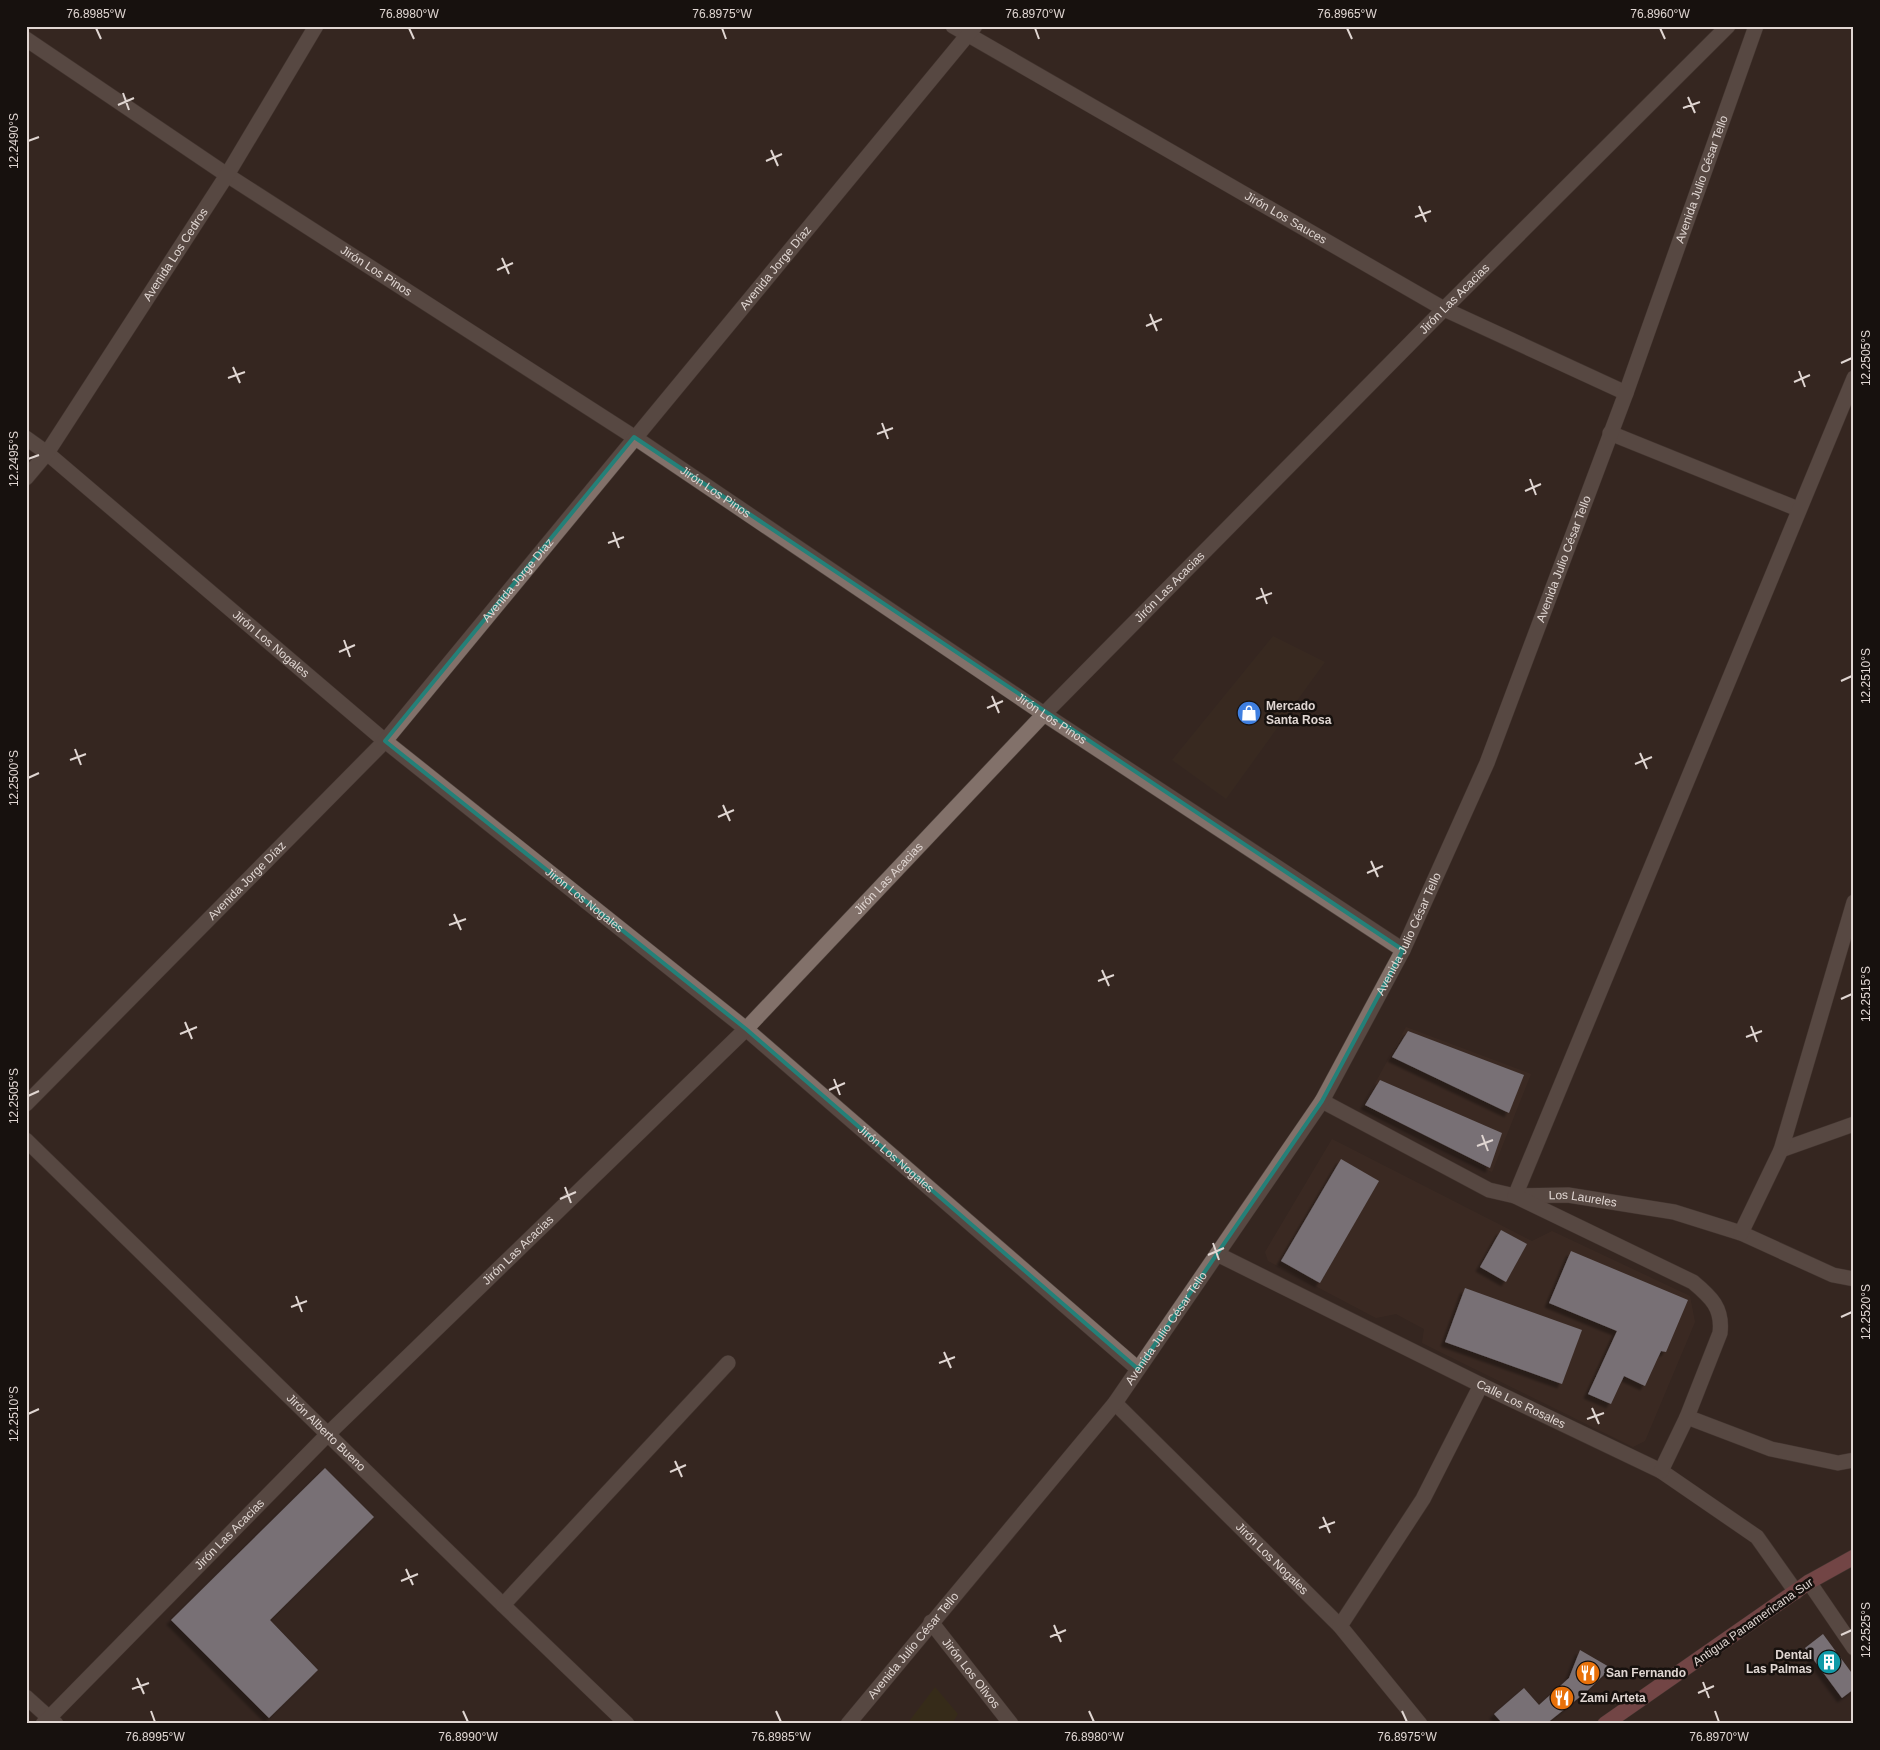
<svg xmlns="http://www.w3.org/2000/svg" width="1880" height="1750" font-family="Arial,sans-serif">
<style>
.commercial{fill:#3c2e21}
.built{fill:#422e25}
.sand{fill:#393111}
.building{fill:#c9cadc;filter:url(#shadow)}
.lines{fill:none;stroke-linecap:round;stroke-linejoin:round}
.minor-casing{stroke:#4f433d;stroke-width:16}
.major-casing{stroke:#4f433d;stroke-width:16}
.minor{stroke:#82716a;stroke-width:15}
.major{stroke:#bd6a72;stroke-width:15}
.marked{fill:none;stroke:#248078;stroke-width:4;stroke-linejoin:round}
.ticks{fill:none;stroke:#e0d6d2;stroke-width:2}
.labels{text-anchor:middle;stroke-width:5;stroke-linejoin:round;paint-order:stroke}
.street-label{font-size:12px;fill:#e0d6d2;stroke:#17110e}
.poi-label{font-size:12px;font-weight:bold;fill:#e0d6d2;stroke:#17110e;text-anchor:start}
.neatline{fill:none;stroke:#e0d6d2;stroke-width:2}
.ticks-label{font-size:12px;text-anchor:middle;fill:#e0d6d2}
</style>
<defs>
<filter id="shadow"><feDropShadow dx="-4.5" dy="4.5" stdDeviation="1" flood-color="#0009"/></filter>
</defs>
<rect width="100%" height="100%" fill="#352620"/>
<polygon class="commercial" points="1273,636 1325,662 1226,799 1172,760"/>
<g class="built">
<polygon points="1406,1027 1531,1074 1492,1172 1431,1144 1362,1107"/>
<polygon points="1332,1139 1532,1241 1552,1231 1690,1296 1695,1322 1645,1441 1633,1447 1422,1343 1424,1329 1396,1314 1376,1318 1268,1261 1265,1252"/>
</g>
<polygon class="sand" points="935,1687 958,1714 952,1724 907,1724"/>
<g class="building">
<polygon points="1408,1031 1524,1075 1509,1113 1392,1057"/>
<polygon points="1380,1080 1502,1133 1490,1168 1365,1105"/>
<polygon points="1341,1159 1379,1181 1320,1283 1281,1261"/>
<polygon points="1501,1230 1527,1244 1506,1282 1480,1267"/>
<polygon points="1571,1251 1688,1300 1666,1352 1661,1351 1645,1386 1624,1376 1611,1404 1588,1394 1617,1331 1549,1303"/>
<polygon points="1465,1288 1582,1330 1562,1384 1445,1342"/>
<polygon points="325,1468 374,1517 270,1620 318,1670 269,1718 171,1620"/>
<polygon points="1823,1634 1854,1676 1854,1689 1842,1698 1805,1648"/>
<polygon points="1580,1650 1611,1668 1586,1692 1546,1724 1503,1724 1494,1714 1524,1688 1539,1705 1569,1678"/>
</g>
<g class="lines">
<g class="minor-casing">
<g id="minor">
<path id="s1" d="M953 26 1444 309 1626 393"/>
<path id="s2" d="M26 39 227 175 634 437 1044 714 1403 950"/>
<polyline points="1610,433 1798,509"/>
<path id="s3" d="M26 438 47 453 385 741 746 1029 1138 1369"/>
<path id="s4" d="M26 478 47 453 227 175 316 26"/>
<path id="s5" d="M1322 1101 1489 1190 1515 1196 1568 1195 1674 1212 1741 1233 1833 1275 1854 1279"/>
<path id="s6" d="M26 1104 385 741 975 26"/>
<path id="s7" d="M26 1140 503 1605 627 1724"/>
<polyline points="1781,1150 1854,1124"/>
<polyline points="1741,1233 1781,1150 1854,902"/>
<path id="s8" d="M1217 1254 1481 1385 1661 1471 1757 1537 1796 1592"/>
<path id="s9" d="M1115 1403 1340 1626 1420 1724"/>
<polyline points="1687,1417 1771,1449 1838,1463 1854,1460"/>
<path d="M1661 1471 1687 1417 1720 1333C1723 1308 1711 1297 1693 1282L1515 1196 1854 378"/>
<polyline points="1809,1582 1854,1648"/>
<polyline points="503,1605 728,1363"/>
<path id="s10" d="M931 1622 1011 1724"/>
<polyline points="1340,1626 1423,1499 1481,1385"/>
<polyline points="26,1697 56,1724"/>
<path id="s11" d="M43 1724 328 1434 746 1029 1044 714 1444 309 1728 26"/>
<path id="s12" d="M848 1724 1115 1403 1322 1101 1403 950 1487 763 1626 393 1756 26"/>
</g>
</g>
<g class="major-casing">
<polyline id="major" points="1605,1724 1809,1582 1854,1557"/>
</g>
<use href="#minor" class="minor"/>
<use href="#major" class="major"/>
</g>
<path d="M0 0H1880V1750H0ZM634 437 1403 950 1322 1101 1138 1369 746 1029 385 741Z" fill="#352620" fill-opacity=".55" fill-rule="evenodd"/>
<path class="marked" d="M634 437 1403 950 1322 1101 1138 1369 746 1029 385 741Z"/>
<path class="ticks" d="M96 28 101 39M409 28 414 39M722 28 726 39M1035 28 1039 39M1347 28 1352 39M1660 28 1665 39M123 93 129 110M1688 97 1695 113M118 105 134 98M1683 108 1700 102M28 141 39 137M771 150 778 166M766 161 782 154M1419 206 1426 222M1415 217 1431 211M502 258 509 274M497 270 513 263M1150 314 1157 331M1146 326 1162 319M1841 363 1852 358M233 367 240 383M1799 371 1805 387M228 378 245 372M1794 382 1810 375M882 423 888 439M877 434 893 428M28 459 39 455M1530 479 1536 495M1525 491 1541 484M613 532 619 548M608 543 624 537M1261 588 1267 604M1256 599 1272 593M344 640 350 657M339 652 355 645M1841 681 1852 676M992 696 999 713M987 708 1003 701M75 749 81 765M1640 753 1647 769M70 760 86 754M1635 764 1652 757M28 778 39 773M723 805 730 821M718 817 734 810M1371 861 1378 877M1367 873 1383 866M454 914 461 930M449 925 466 919M1102 970 1109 986M1098 981 1114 975M1841 999 1852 994M185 1022 192 1039M1751 1026 1757 1042M180 1034 197 1027M1746 1037 1762 1031M834 1079 840 1095M829 1090 845 1083M28 1096 39 1091M1482 1135 1488 1151M1477 1146 1493 1140M565 1187 571 1203M560 1199 576 1192M1213 1243 1219 1260M1208 1255 1224 1248M296 1296 302 1312M291 1307 307 1301M1841 1317 1852 1312M944 1352 951 1368M939 1363 955 1357M1592 1408 1599 1424M28 1414 39 1409M1587 1419 1604 1413M675 1461 682 1477M670 1472 686 1465M1323 1517 1330 1533M1319 1528 1335 1522M406 1569 413 1585M401 1581 418 1574M1054 1625 1061 1642M1841 1635 1852 1630M1050 1637 1066 1630M137 1678 144 1694M1703 1682 1709 1698M132 1689 149 1683M1698 1693 1714 1686M151 1711 155 1722M463 1711 468 1722M776 1711 781 1722M1089 1711 1094 1722M1402 1711 1407 1722M1715 1711 1719 1722"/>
<defs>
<g id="shop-disc" transform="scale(1.25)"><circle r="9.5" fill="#3f7fe0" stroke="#17110e"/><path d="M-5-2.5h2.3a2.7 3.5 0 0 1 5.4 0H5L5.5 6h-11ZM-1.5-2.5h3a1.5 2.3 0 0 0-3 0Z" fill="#fff"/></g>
<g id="building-disc" transform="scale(1.25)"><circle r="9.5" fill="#0f9aa8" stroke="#17110e"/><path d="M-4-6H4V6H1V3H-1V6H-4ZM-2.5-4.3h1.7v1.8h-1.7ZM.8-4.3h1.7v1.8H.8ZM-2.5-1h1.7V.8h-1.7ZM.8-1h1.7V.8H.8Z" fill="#fff"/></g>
<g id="restaurant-disc" transform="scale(1.25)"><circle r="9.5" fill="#e8710a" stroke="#17110e"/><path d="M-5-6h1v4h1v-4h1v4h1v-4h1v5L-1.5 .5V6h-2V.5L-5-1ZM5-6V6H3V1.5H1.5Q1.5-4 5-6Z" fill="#fff"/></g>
</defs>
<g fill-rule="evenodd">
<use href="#shop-disc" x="1249" y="713"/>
<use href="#building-disc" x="1829" y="1662"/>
<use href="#restaurant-disc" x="1588" y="1673"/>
<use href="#restaurant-disc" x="1562" y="1698"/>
</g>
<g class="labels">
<g class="street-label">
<text dy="4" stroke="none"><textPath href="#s12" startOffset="1782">Avenida Julio César Tello</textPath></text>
<text dy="4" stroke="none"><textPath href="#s1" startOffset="384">Jirón Los Sauces</textPath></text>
<text dy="4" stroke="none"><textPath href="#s4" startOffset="269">Avenida Los Cedros</textPath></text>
<text dy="4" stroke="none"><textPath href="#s6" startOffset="1124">Avenida Jorge Díaz</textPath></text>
<text dy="4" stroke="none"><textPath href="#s2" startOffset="420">Jirón Los Pinos</textPath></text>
<text dy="4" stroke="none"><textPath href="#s11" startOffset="2006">Jirón Las Acacias</textPath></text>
<text dy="4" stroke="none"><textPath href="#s2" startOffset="825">Jirón Los Pinos</textPath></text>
<text dy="4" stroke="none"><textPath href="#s12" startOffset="1378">Avenida Julio César Tello</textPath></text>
<text dy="4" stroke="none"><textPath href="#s6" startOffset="719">Avenida Jorge Díaz</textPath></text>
<text dy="4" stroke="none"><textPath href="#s11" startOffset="1601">Jirón Las Acacias</textPath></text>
<text dy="4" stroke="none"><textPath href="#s3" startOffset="320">Jirón Los Nogales</textPath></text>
<text dy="4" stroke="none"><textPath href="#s2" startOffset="1230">Jirón Los Pinos</textPath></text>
<text dy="4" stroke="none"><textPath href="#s11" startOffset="1196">Jirón Las Acacias</textPath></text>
<text dy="4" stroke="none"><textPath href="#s6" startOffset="314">Avenida Jorge Díaz</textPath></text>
<text dy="4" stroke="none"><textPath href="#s3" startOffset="725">Jirón Los Nogales</textPath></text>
<text dy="4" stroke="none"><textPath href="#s12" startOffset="972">Avenida Julio César Tello</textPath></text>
<text dy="4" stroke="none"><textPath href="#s3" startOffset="1130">Jirón Los Nogales</textPath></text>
<text dy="4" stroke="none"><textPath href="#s5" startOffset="284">Los Laureles</textPath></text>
<text dy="4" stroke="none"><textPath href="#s11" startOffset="671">Jirón Las Acacias</textPath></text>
<text dy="4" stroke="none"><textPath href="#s12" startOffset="508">Avenida Julio César Tello</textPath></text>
<text dy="4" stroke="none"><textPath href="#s8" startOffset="339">Calle Los Rosales</textPath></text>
<text dy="4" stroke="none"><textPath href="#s7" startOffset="419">Jirón Alberto Bueno</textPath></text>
<text dy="4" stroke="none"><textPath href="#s11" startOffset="266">Jirón Las Acacias</textPath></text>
<text dy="4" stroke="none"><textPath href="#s9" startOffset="221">Jirón Los Nogales</textPath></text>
<text transform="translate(1753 1622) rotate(-35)" y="4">Antigua Panamericana Sur</text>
<text dy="4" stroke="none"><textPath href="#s12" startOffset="102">Avenida Julio César Tello</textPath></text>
<text dy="4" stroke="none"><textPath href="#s10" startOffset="65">Jirón Los Olivos</textPath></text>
</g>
<g class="poi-label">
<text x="1266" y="710">Mercado<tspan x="1266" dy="14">Santa Rosa</tspan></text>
<text x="1812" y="1659" text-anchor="end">Dental<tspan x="1812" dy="14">Las Palmas</tspan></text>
<text x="1606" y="1677">San Fernando</text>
<text x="1580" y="1702">Zami Arteta</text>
</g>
</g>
<rect width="1880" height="1750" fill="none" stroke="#17110e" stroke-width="55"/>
<rect x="28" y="28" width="1824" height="1694" class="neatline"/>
<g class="ticks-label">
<text x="96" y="18">76.8985°W</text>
<text x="409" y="18">76.8980°W</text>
<text x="722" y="18">76.8975°W</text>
<text x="1035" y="18">76.8970°W</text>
<text x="1347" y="18">76.8965°W</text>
<text x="1660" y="18">76.8960°W</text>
<text transform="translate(14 141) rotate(-90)" y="4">12.2490°S</text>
<text transform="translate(1866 358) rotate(-90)" y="4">12.2505°S</text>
<text transform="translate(14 459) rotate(-90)" y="4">12.2495°S</text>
<text transform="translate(1866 676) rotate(-90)" y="4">12.2510°S</text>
<text transform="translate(14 778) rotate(-90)" y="4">12.2500°S</text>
<text transform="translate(1866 994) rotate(-90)" y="4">12.2515°S</text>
<text transform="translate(14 1096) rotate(-90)" y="4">12.2505°S</text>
<text transform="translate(1866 1312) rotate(-90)" y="4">12.2520°S</text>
<text transform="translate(14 1414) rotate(-90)" y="4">12.2510°S</text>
<text transform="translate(1866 1630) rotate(-90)" y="4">12.2525°S</text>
<text x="155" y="1741">76.8995°W</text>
<text x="468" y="1741">76.8990°W</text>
<text x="781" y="1741">76.8985°W</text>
<text x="1094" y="1741">76.8980°W</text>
<text x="1407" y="1741">76.8975°W</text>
<text x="1719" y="1741">76.8970°W</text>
</g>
</svg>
